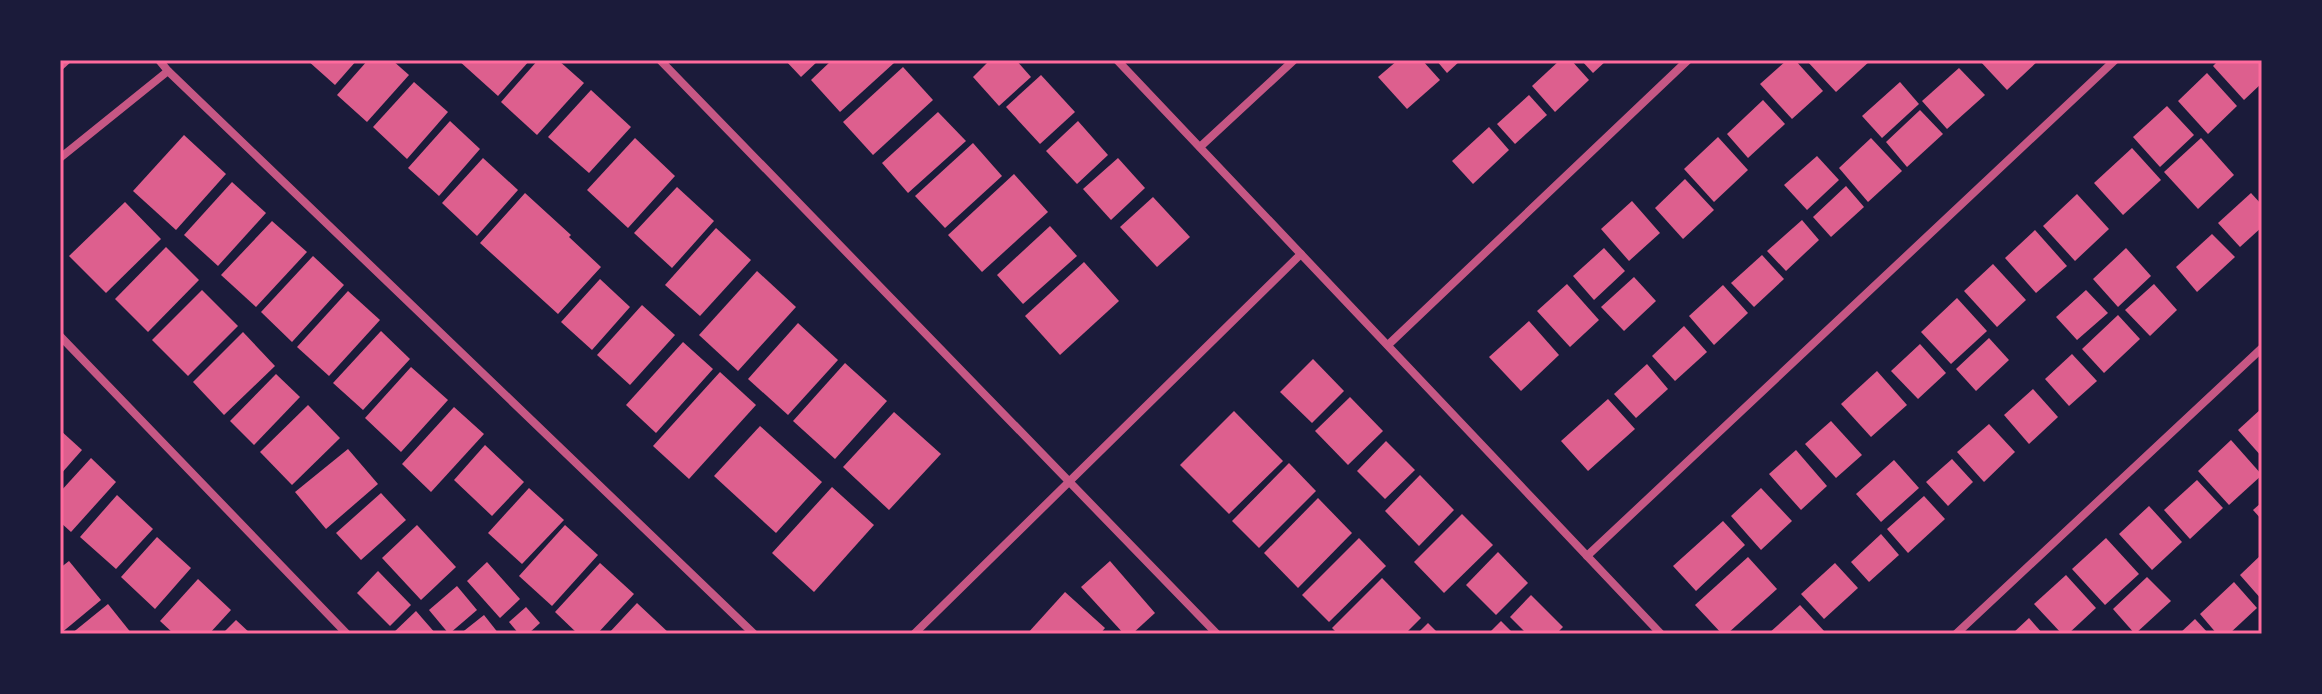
<svg xmlns="http://www.w3.org/2000/svg" width="2322" height="694" font-family="'Times New Roman',serif">
<style>
.building{fill:#dd5f8e}
.lines{fill:none;stroke-linecap:round;stroke-linejoin:round}
.minor{stroke:#c65784;stroke-width:8}
.neatline{fill:none;stroke:#ff6b9d;stroke-width:3}
</style>
<rect width="100%" height="100%" fill="#1b1b3a"/>
<g class="building">
<polygon points="60,60 73,60 60,72"/>
<polygon points="307,60 357,60 335,85"/>
<polygon points="368,60 392,60 409,75 367,122 337,95"/>
<polygon points="458,60 530,60 498,96"/>
<polygon points="538,60 558,60 584,83 537,135 501,102"/>
<polygon points="785,60 819,60 801,77"/>
<polygon points="832,60 891,60 894,63 840,112 811,80"/>
<polygon points="990,60 1016,60 1031,77 999,106 973,77"/>
<polygon points="1398,60 1422,60 1440,80 1407,109 1378,77"/>
<polygon points="1436,60 1461,60 1447,73"/>
<polygon points="1560,60 1571,60 1589,80 1555,112 1532,86"/>
<polygon points="1581,60 1607,60 1593,73"/>
<polygon points="1787,60 1795,60 1823,91 1792,119 1760,84"/>
<polygon points="1806,60 1871,60 1836,92"/>
<polygon points="1979,60 2039,60 2007,90"/>
<polygon points="2219,60 2262,60 2262,83 2244,100 2213,66"/>
<polygon points="903,67 933,100 873,155 843,122"/>
<polygon points="1959,68 1985,95 1947,129 1922,101"/>
<polygon points="2207,73 2237,106 2208,134 2178,101"/>
<polygon points="1041,75 1075,112 1040,144 1006,107"/>
<polygon points="414,82 448,112 407,159 373,127"/>
<polygon points="1900,82 1919,104 1882,138 1862,116"/>
<polygon points="591,90 631,127 589,173 548,137"/>
<polygon points="1529,95 1547,115 1515,144 1497,124"/>
<polygon points="1763,100 1785,124 1748,158 1727,134"/>
<polygon points="2167,106 2194,135 2160,167 2133,137"/>
<polygon points="1920,110 1943,134 1907,167 1886,142"/>
<polygon points="938,112 966,141 908,193 882,163"/>
<polygon points="450,121 480,149 439,196 408,168"/>
<polygon points="1078,121 1108,155 1077,184 1046,151"/>
<polygon points="1489,127 1509,150 1473,184 1452,161"/>
<polygon points="184,135 226,174 176,230 133,191"/>
<polygon points="1718,137 1748,170 1714,202 1684,169"/>
<polygon points="635,138 675,176 628,228 587,190"/>
<polygon points="1871,138 1902,171 1868,202 1839,168"/>
<polygon points="2201,138 2234,175 2198,209 2164,172"/>
<polygon points="973,143 1002,176 945,228 915,196"/>
<polygon points="2132,148 2161,180 2123,215 2094,183"/>
<polygon points="1817,156 1839,180 1807,210 1784,185"/>
<polygon points="483,158 518,190 477,236 442,203"/>
<polygon points="1118,158 1145,188 1111,220 1083,189"/>
<polygon points="1014,174 1048,212 982,272 948,235"/>
<polygon points="1685,179 1714,210 1683,239 1655,208"/>
<polygon points="232,182 266,213 218,266 184,235"/>
<polygon points="1846,186 1864,207 1831,237 1813,217"/>
<polygon points="677,187 714,221 672,268 634,233"/>
<polygon points="525,193 571,235 569,237 601,267 558,314 480,243"/>
<polygon points="2251,193 2262,205 2262,227 2240,247 2218,223"/>
<polygon points="2077,194 2109,229 2075,261 2043,226"/>
<polygon points="1153,197 1190,237 1157,267 1120,227"/>
<polygon points="1632,201 1660,233 1629,261 1601,229"/>
<polygon points="125,202 161,239 106,293 69,256"/>
<polygon points="1802,220 1819,240 1786,271 1767,251"/>
<polygon points="272,221 307,252 256,307 221,275"/>
<polygon points="1050,226 1077,256 1023,304 997,275"/>
<polygon points="716,228 751,260 700,316 665,285"/>
<polygon points="2035,230 2067,266 2036,293 2005,258"/>
<polygon points="2212,234 2235,257 2197,292 2176,267"/>
<polygon points="166,247 199,280 148,332 115,299"/>
<polygon points="1604,248 1625,271 1594,300 1573,276"/>
<polygon points="2126,248 2151,276 2118,307 2093,279"/>
<polygon points="1762,255 1784,279 1754,307 1731,283"/>
<polygon points="313,256 344,285 292,342 261,312"/>
<polygon points="1084,262 1119,301 1060,355 1025,316"/>
<polygon points="1993,264 2026,300 1997,327 1964,291"/>
<polygon points="757,271 796,307 738,371 699,335"/>
<polygon points="1634,277 1656,301 1624,331 1601,307"/>
<polygon points="600,279 630,307 592,350 561,322"/>
<polygon points="1567,284 1599,320 1570,347 1537,311"/>
<polygon points="2154,284 2177,310 2150,336 2125,310"/>
<polygon points="1723,285 1748,313 1714,345 1689,316"/>
<polygon points="202,290 238,326 188,376 152,340"/>
<polygon points="2086,290 2108,313 2077,340 2056,317"/>
<polygon points="348,291 380,320 329,376 297,347"/>
<polygon points="1957,298 1987,331 1951,364 1921,332"/>
<polygon points="642,305 675,335 630,385 597,355"/>
<polygon points="2118,315 2140,339 2104,373 2082,349"/>
<polygon points="1529,321 1559,355 1521,391 1489,357"/>
<polygon points="798,323 838,360 788,415 748,379"/>
<polygon points="1684,326 1707,352 1675,381 1652,356"/>
<polygon points="381,331 410,359 363,410 333,383"/>
<polygon points="243,332 275,366 224,415 193,382"/>
<polygon points="1989,338 2009,360 1976,391 1956,369"/>
<polygon points="683,342 713,369 656,433 626,405"/>
<polygon points="1920,344 1946,373 1918,399 1891,371"/>
<polygon points="2072,354 2097,381 2069,406 2045,379"/>
<polygon points="1313,359 1344,391 1312,423 1280,392"/>
<polygon points="845,363 887,401 835,459 793,421"/>
<polygon points="1647,364 1668,389 1636,418 1614,394"/>
<polygon points="411,367 448,400 401,452 365,418"/>
<polygon points="1877,371 1907,405 1871,437 1841,404"/>
<polygon points="720,372 756,405 689,479 653,446"/>
<polygon points="276,374 300,397 254,445 230,421"/>
<polygon points="2033,389 2058,417 2029,444 2004,415"/>
<polygon points="1350,397 1383,431 1348,465 1315,431"/>
<polygon points="1608,399 1635,429 1588,471 1561,441"/>
<polygon points="308,405 340,438 292,485 260,452"/>
<polygon points="454,407 484,434 431,492 402,464"/>
<polygon points="2262,408 2262,457 2238,430"/>
<polygon points="1234,411 1283,461 1229,514 1180,465"/>
<polygon points="894,412 941,454 889,510 843,467"/>
<polygon points="1831,421 1862,455 1836,478 1805,444"/>
<polygon points="1989,424 2015,452 1984,482 1957,452"/>
<polygon points="760,426 822,482 776,533 714,476"/>
<polygon points="60,430 82,450 60,475"/>
<polygon points="2231,440 2262,475 2229,505 2198,471"/>
<polygon points="1386,441 1415,470 1385,499 1357,471"/>
<polygon points="485,445 524,482 492,516 454,480"/>
<polygon points="348,449 378,484 326,529 295,492"/>
<polygon points="1796,450 1827,486 1801,510 1769,474"/>
<polygon points="91,458 116,482 71,532 60,522 60,492"/>
<polygon points="1952,459 1973,482 1948,506 1926,482"/>
<polygon points="1894,460 1919,488 1881,522 1856,494"/>
<polygon points="1289,463 1316,491 1259,548 1232,521"/>
<polygon points="1420,475 1454,510 1419,546 1385,511"/>
<polygon points="2197,480 2223,508 2190,539 2164,510"/>
<polygon points="832,487 874,525 814,592 772,553"/>
<polygon points="529,488 564,520 522,564 488,533"/>
<polygon points="1761,488 1792,521 1761,550 1731,516"/>
<polygon points="381,493 406,520 361,560 336,533"/>
<polygon points="117,495 153,529 116,569 80,537"/>
<polygon points="1924,496 1945,519 1908,553 1887,529"/>
<polygon points="1318,498 1352,533 1298,588 1264,553"/>
<polygon points="2262,502 2262,520 2253,510"/>
<polygon points="2149,506 2182,542 2152,570 2119,534"/>
<polygon points="1462,514 1493,545 1444,593 1414,562"/>
<polygon points="1723,521 1745,545 1696,591 1673,566"/>
<polygon points="417,525 456,567 421,600 382,558"/>
<polygon points="565,525 598,555 552,606 519,576"/>
<polygon points="1881,534 1899,555 1869,582 1851,562"/>
<polygon points="157,537 191,568 155,609 121,577"/>
<polygon points="1359,538 1386,566 1329,622 1302,595"/>
<polygon points="2106,538 2139,574 2105,605 2072,569"/>
<polygon points="1498,552 1528,583 1496,615 1466,585"/>
<polygon points="2262,554 2262,600 2240,575"/>
<polygon points="1748,557 1777,589 1727,634 1722,634 1695,605"/>
<polygon points="69,561 101,600 60,634 60,568"/>
<polygon points="1110,561 1155,613 1132,634 1124,634 1081,587"/>
<polygon points="487,562 520,599 500,618 467,581"/>
<polygon points="600,563 634,594 597,634 578,634 555,612"/>
<polygon points="1835,563 1858,588 1824,619 1801,594"/>
<polygon points="378,571 411,605 390,626 357,593"/>
<polygon points="2066,575 2096,608 2068,634 2062,634 2034,604"/>
<polygon points="2147,577 2171,601 2135,634 2113,609"/>
<polygon points="1382,578 1421,618 1405,634 1338,634 1332,628"/>
<polygon points="198,579 231,610 209,634 174,634 160,621"/>
<polygon points="2234,582 2257,608 2229,634 2217,634 2200,614"/>
<polygon points="457,586 477,610 449,634 429,610"/>
<polygon points="1065,592 1105,628 1100,634 1027,634"/>
<polygon points="1531,595 1563,627 1556,634 1527,634 1510,617"/>
<polygon points="637,603 670,634 608,634"/>
<polygon points="108,604 132,634 71,634"/>
<polygon points="1800,605 1825,632 1823,634 1768,634"/>
<polygon points="526,607 540,623 528,634 519,634 509,622"/>
<polygon points="416,611 436,634 392,634"/>
<polygon points="484,615 499,634 460,634"/>
<polygon points="2029,618 2043,634 2012,634"/>
<polygon points="2195,619 2209,634 2179,634"/>
<polygon points="236,620 251,634 222,634"/>
<polygon points="1501,621 1514,634 1488,634"/>
<polygon points="1428,623 1439,634 1417,634"/>
</g>
<g class="lines">
<g class="minor">
<polyline points="159,60 168,71 754,634"/>
<polyline points="660,60 1217,634"/>
<polyline points="1117,60 1661,634"/>
<polyline points="1200,147 1294,60"/>
<polyline points="60,158 168,71"/>
<polyline points="60,336 347,634"/>
<polyline points="1388,345 1688,60"/>
<polyline points="1587,556 2115,60"/>
<polyline points="914,634 1301,254"/>
<polyline points="1956,634 2262,348"/>
</g>
</g>
<rect width="2322" height="694" fill="none" stroke="#1b1b3a" stroke-width="124"/>
<rect x="62" y="62" width="2198" height="570" class="neatline"/>
</svg>
